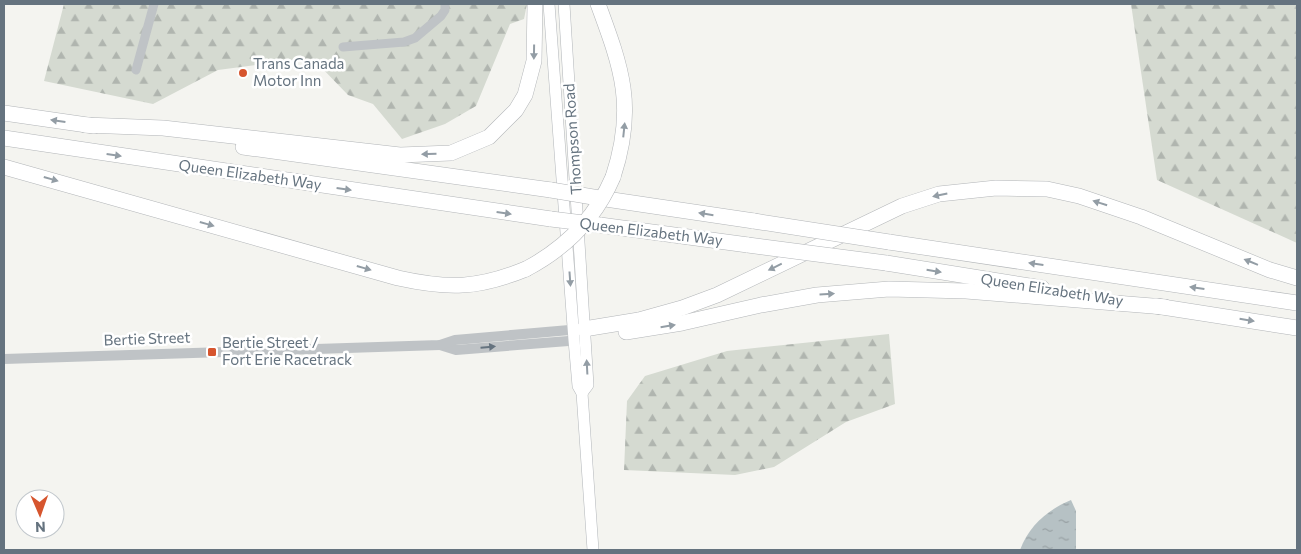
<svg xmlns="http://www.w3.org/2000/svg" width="1301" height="554" font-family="Commissioner,sans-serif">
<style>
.forest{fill:url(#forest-firs)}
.water{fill:url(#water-ripples)}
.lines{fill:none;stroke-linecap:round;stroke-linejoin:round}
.secondary-casing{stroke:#b2b6ba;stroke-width:12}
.motorway-casing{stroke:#b2b5b8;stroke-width:16}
.minor{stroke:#bfc3c6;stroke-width:9}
.tertiary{stroke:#bfc3c6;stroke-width:10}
.secondary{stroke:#fff;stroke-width:11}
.motorway{stroke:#fff;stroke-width:15}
.motorway-bridge-casing{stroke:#b2b5b8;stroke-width:16;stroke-linecap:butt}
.motorway-bridge{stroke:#fff;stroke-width:15}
.oneway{fill:#939da5}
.oneway2{fill:#65737f}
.poi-dot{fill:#d6552e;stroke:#fff;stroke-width:2}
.labels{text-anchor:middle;stroke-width:5;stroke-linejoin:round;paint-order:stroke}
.poi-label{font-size:15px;fill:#65737f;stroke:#fff;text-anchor:start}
.street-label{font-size:15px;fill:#65737f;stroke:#fff}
</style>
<defs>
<pattern id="forest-firs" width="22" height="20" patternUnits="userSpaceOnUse" patternTransform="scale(1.25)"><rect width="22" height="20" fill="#d5dad1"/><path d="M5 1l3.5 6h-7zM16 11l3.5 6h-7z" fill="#b0b5af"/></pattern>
<pattern id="water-ripples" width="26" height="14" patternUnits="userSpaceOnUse" patternTransform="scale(1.25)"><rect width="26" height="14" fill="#b6c1c4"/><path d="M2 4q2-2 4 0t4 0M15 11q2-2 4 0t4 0" fill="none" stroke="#98a1a4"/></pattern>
</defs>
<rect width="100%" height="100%" fill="#f4f4f0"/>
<g class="forest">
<polygon points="64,4 527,4 524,19 510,24 476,106 445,124 402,139 373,104 348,95 318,64 293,60 218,70 153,104 44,81"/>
<polygon points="1131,4 1297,4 1297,243 1157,180"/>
<polygon points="889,334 895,404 846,422 774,467 735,475 624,470 627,401 645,376 727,351"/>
</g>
<path class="water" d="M1071 500 1076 511V550H1020C1029 526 1047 510 1071 500Z"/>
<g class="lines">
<g class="secondary-casing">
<g id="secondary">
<polyline points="549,4 574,340 578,386 582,393 593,550"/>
<polyline points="564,4 588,385 582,393"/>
</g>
</g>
<g class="motorway-casing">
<g id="motorway">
<path d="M598 4C622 69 636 107 613 177"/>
<polyline points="4,113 94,126"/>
<polyline points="85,125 163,128 400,155 451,153 489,137 516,110 525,95 534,61 535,4"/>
<polyline points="4,138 551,219"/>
<polyline points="243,147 551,190"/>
<path d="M4 167 398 278C448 289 477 289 526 269"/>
<polyline points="599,198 754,221"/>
<polyline points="600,225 748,245"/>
<polyline points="889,242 1297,303"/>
<polyline points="886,263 1042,288"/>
<polyline points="1156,306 1297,328"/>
<polyline points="584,329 639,320 682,308 717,295 902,206 939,194 996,188 1047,189 1079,196 1141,217 1270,270 1297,278"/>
<polyline points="626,332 682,323 761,305 817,295 889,289 966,291 1165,307"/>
</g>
</g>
<g class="minor">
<polyline points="343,47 404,42 415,38 441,16 445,10 445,4"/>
<polyline points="136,70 154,4"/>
</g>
<g class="tertiary">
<polyline points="440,345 456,350 581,340"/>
<polyline points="4,359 440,345 455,340 581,329"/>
</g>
<use href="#secondary" class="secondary"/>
<use href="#motorway" class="motorway"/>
<g class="motorway-bridge-casing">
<g id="motorway-bridge">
<polyline points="551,190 599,198"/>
<polyline points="551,219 600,225"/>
<polyline points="754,221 889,242"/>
<polyline points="748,245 886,263"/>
<path d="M526 269C566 248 595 219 613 177"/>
</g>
</g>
<use href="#motorway-bridge" class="motorway-bridge"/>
</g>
<defs><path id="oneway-solid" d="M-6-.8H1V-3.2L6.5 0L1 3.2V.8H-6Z" transform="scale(1.25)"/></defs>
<g class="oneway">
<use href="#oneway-solid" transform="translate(534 52) rotate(91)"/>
<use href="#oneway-solid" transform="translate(58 121) rotate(-172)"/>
<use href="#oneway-solid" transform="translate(624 130) rotate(-84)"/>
<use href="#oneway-solid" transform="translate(429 154) rotate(178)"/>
<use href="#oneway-solid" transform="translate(114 155) rotate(8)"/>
<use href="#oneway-solid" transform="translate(51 179) rotate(16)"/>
<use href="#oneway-solid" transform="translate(344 189) rotate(8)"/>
<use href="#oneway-solid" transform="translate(940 195) rotate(168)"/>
<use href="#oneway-solid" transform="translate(1100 203) rotate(-162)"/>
<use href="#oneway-solid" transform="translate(504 213) rotate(8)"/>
<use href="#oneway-solid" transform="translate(706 214) rotate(-171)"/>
<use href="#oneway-solid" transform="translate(207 224) rotate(16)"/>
<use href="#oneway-solid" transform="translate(1251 262) rotate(-158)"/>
<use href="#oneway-solid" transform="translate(1036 264) rotate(-172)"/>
<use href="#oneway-solid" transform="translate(775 267) rotate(154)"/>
<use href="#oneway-solid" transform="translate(364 268) rotate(16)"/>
<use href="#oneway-solid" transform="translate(934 271) rotate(9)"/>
<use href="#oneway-solid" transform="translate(570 279) rotate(86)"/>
<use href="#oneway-solid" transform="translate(1197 288) rotate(-172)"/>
<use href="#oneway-solid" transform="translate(827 294) rotate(-4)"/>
<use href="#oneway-solid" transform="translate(1247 320) rotate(9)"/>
<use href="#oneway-solid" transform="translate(668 326) rotate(-9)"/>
<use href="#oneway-solid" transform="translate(587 367) rotate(-93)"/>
</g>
<use class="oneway2" href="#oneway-solid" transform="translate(488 347) rotate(-5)"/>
<g class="poi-dot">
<circle cx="243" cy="73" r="5"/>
<rect x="207" y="347" width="10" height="10" rx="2.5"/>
</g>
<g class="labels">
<g class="poi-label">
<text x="253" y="69">Trans Canada<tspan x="253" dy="17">Motor Inn</tspan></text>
<text x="222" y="348">Bertie Street /<tspan x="222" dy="17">Fort Erie Racetrack</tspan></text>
</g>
<g class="street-label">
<text transform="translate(573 139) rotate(-94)" y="5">Thompson Road</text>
<text transform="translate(250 175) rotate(8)" y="5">Queen Elizabeth Way</text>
<text transform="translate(651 232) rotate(7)" y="5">Queen Elizabeth Way</text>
<text transform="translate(1052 290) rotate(9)" y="5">Queen Elizabeth Way</text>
<text transform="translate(147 339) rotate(-2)" y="5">Bertie Street</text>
</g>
</g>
<rect width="1301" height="554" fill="none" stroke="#65737f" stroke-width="10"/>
<g transform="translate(40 514) rotate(178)"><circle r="24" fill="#ffffff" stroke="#c1c7cc"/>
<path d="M0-4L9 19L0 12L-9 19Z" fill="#d6552e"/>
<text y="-8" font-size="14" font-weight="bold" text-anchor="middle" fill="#65737f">N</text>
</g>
</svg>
